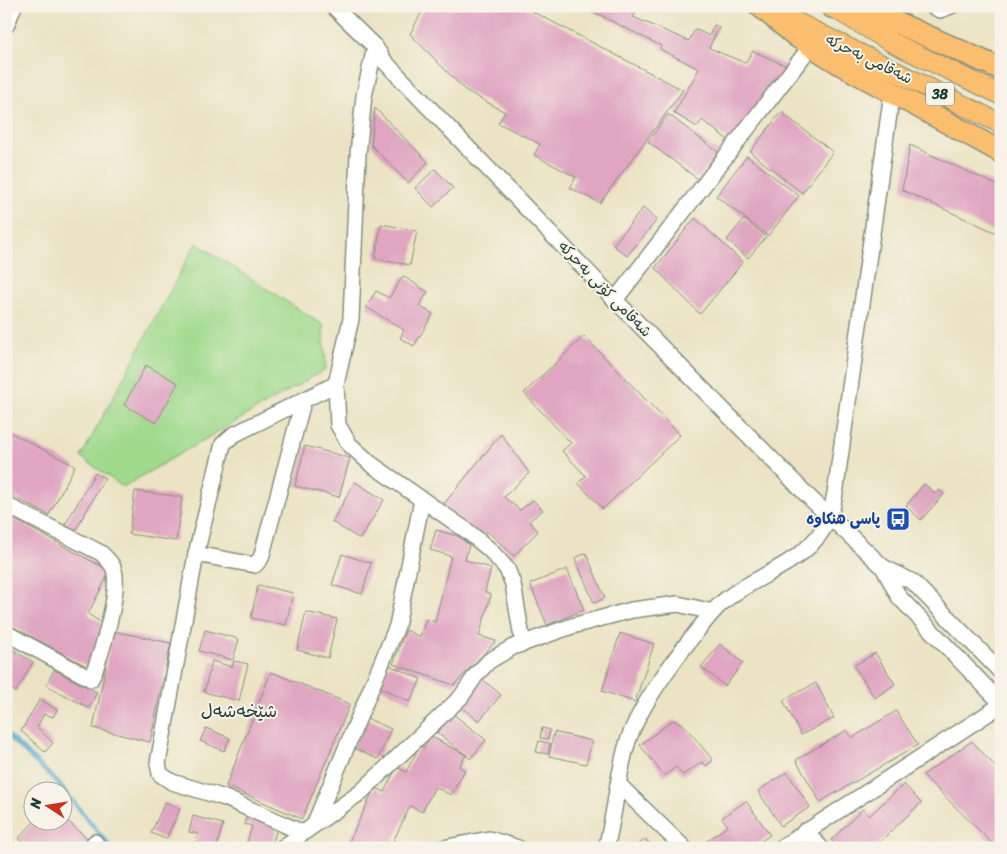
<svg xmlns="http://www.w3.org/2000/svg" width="1007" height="854" font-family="Sriracha,'Playpen Sans Arabic',sans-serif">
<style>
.green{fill:#a0da8d;stroke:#608c60}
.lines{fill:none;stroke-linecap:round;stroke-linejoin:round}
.stream{stroke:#50a9ce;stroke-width:4.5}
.building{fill:#dfa5c1}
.minor-casing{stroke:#85907c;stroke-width:18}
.major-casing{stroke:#85907c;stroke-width:21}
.highway-casing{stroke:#85907c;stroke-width:24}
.minor{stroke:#fff;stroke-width:15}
.major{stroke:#fbbe6e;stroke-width:19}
.highway{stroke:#fbbe6e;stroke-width:21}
.labels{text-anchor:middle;stroke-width:4;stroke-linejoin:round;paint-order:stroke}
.shield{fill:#f7f3e8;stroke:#60746a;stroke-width:1}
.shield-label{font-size:14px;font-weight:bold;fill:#1f3d34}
.street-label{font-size:15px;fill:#1f3d34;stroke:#f7f3e8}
.transit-label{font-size:15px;font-weight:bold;fill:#164399;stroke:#f7f3e8;text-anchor:end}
.quarter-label{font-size:18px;fill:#1f3d34;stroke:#f7f3e8}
</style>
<rect width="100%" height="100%" fill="#f7f3e8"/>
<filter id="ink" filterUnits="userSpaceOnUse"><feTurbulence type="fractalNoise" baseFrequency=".02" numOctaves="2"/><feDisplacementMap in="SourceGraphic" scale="10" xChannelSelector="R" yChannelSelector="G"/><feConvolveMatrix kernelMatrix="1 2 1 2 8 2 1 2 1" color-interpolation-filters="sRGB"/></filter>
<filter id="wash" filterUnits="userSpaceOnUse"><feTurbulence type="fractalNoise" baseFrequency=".0096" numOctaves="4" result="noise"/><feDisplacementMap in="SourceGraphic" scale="20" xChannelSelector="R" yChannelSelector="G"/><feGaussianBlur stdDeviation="1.12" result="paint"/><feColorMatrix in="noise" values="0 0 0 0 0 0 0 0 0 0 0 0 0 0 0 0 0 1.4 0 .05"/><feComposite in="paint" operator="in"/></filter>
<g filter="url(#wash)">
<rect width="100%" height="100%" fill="#ebe3c3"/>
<polygon class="green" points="196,243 323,325 326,369 123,487 81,457"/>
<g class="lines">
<polyline class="stream" points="6,734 58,783 111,848"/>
</g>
<g id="blocks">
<g class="building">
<polygon points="425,6 522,6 683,90 600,203 570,188 576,177 534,155 540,144 498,123 505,112 465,90 410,34"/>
<polygon points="582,6 623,6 636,13 633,17 689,41 695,29 709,36 714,25 719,27 709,48 745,63 753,51 789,67 731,142 702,120 697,127 674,113 699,69 660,49 661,46"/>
<polygon points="375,108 428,162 408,183 371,145"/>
<polygon points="781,112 833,152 802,193 750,152"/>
<polygon points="668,114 718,152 698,179 648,142"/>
<polygon points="910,145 1001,187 1001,235 902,190"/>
<polygon points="747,156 799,196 768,236 716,196"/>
<polygon points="435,169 453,188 433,207 415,188"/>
<polygon points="643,208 657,220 627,256 613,245"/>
<polygon points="695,218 743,262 700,314 655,268"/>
<polygon points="744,219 766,237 748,258 727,240"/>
<polygon points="381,224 417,231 410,265 375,259"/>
<polygon points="403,276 428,292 419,306 433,314 414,346 400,338 404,330 366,307 376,291 389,298"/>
<polygon points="584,336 680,435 603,509 578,483 586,476 562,451 571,443 524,393"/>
<polygon points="146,365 178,383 156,423 124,405"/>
<polygon points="6,430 75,466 49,515 6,493"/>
<polygon points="501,434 529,473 504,497 520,510 533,500 543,510 529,521 538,531 514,556 487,531 483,537 443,505"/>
<polygon points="305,446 350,458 339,497 295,486"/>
<polygon points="95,473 105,478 75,531 65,525"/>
<polygon points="355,482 384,500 360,539 332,522"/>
<polygon points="924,484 936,494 939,490 944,494 921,520 906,506"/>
<polygon points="135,491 182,497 176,541 129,534"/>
<polygon points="6,515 110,571 88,614 102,623 95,653 88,667 6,623 6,580 10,573 6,571"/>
<polygon points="436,530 458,536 469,545 465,560 491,568 485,592 491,595 479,636 496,641 454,685 393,664 406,630 420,637 426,619 435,622 451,556 430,550"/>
<polygon points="586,553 605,598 594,603 575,558"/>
<polygon points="342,554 371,563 362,594 332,585"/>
<polygon points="567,569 584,610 547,625 530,584"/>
<polygon points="258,585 293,593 286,625 251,618"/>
<polygon points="306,612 337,619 328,658 297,650"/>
<polygon points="205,630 239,639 233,660 199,651"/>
<polygon points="113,631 171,643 150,742 93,728"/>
<polygon points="620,633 654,644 635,702 602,691"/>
<polygon points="720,644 743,663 725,686 701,667"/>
<polygon points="6,646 33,662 16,692 6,686"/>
<polygon points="875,653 895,684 875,698 854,666"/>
<polygon points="212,661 232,667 234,661 248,664 239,701 204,692"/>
<polygon points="389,665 421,679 410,702 379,687"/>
<polygon points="54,670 97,692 89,708 46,685"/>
<polygon points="271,672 350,704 302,819 226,786"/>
<polygon points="482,679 501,695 479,721 460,706"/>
<polygon points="816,683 834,718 801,735 783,700"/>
<polygon points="40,699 57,710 53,717 44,714 37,727 53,743 45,752 21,731"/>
<polygon points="896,711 918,745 820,802 796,760 847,730 852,738"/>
<polygon points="453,714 486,740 470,759 466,755 459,767 465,770 451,795 435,787 422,812 410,806 390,848 346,848 375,787 384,792 397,767 406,772 420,745 424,748 430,736 466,755 437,733"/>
<polygon points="366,718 391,729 378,759 353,748"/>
<polygon points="673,720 683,724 713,760 706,766 702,762 683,775 676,767 664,776 640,745"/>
<polygon points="206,728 230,738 224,751 200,741"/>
<polygon points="542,728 550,730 548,739 540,738"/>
<polygon points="554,732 592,741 586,764 549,756"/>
<polygon points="539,741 550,743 548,754 536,752"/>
<polygon points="972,741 1001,773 1001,848 997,848 923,775"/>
<polygon points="787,772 810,807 781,826 758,791"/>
<polygon points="904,784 921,803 873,848 839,848 831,840 863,809 869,816"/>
<polygon points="746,801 770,835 751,848 709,848 705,842 728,826 722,818"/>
<polygon points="165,802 180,809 166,839 151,833"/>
<polygon points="247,815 278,825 271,848 254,848 246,845 252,826 244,824"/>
<polygon points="62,816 89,840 82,848 29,848 19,838 34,822 62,822"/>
<polygon points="193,816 223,824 216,848 194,848 198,834 189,832"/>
<polygon points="6,837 21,848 6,848"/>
<polygon points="646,839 651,848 633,848"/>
</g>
</g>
</g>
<g filter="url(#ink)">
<use href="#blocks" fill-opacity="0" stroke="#85907c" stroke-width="1"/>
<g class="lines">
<g class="minor-casing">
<g id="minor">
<polyline points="333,6 375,47 385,62 615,300 811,499 883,567 913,582 1001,672"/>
<polyline points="932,6 940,10 951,6"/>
<polyline points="6,26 14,6"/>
<polyline points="375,47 364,96 358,154 351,319 336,384 338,425 349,444 371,464 466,530 490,550 507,569 513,584 523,644"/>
<polyline points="615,300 811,46"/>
<path d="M6 505 101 553C105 557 109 561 112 565 124 585 100 658 91 679L6 633"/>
<polyline points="196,554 255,565 261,558 303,402"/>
<polyline points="883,567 899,597 1001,703"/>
<polyline points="618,784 684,848"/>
<polyline points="314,825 397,626 422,500"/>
<polyline points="805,831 821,848"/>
<polyline points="301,832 225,798 172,782 160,774 158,763 196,554 223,444 233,435 336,384"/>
<polyline points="90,848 95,842"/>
<polyline points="282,848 361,792 461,697 476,675 489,661 513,647 572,626 632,610 678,604 713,612"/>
<polyline points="443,848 489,839 518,848"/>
<path d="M606 848C615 814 617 778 627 744 639 704 684 646 711 614 744 574 809 569 829 517 836 499 837 477 840 458L892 93"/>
<polyline points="781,848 1001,705"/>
</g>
</g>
<g class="major-casing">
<g id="major">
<polyline points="834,8 891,42 1001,95"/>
<polyline points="776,12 1001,124"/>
</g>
</g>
<g class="highway-casing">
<g id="highway">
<polyline points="760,6 796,36 842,65 1001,152"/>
<polyline points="832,7 867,11 882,16 1001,69"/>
</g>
</g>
<use href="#minor" class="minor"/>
<use href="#major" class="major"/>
<use href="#highway" class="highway"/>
</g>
</g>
<defs>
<g id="bus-square" transform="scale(1.25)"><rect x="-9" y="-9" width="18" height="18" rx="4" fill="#1a4fb4" stroke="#f7f3e8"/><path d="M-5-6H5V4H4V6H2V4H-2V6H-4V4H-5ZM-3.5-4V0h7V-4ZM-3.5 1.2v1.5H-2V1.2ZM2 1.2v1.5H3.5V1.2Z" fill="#fff"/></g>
</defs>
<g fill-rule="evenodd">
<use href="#bus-square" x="898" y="519"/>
</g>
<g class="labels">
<rect class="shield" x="926" y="82.5" width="28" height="23" rx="4"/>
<g class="shield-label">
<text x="940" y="99">38</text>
</g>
<g class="street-label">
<text transform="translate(869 59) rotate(26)" y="5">شەقامی بەحرکە</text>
<text transform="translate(605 289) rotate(46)" y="5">شەقامی کۆنی بەحرکە</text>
</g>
<g class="transit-label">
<text x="880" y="524">پاسی هنكاوه‌</text>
</g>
<g class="quarter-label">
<text x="239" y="717">شێخەشەل</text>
</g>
</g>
<rect width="1007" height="854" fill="none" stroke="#f7f3e8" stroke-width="25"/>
<g transform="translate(48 806) rotate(282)"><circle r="24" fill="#f7f3e8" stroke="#a1aaa0"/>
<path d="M0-4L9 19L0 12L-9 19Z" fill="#c8321e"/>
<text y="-8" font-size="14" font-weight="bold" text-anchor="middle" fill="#1f3d34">N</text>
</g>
</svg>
